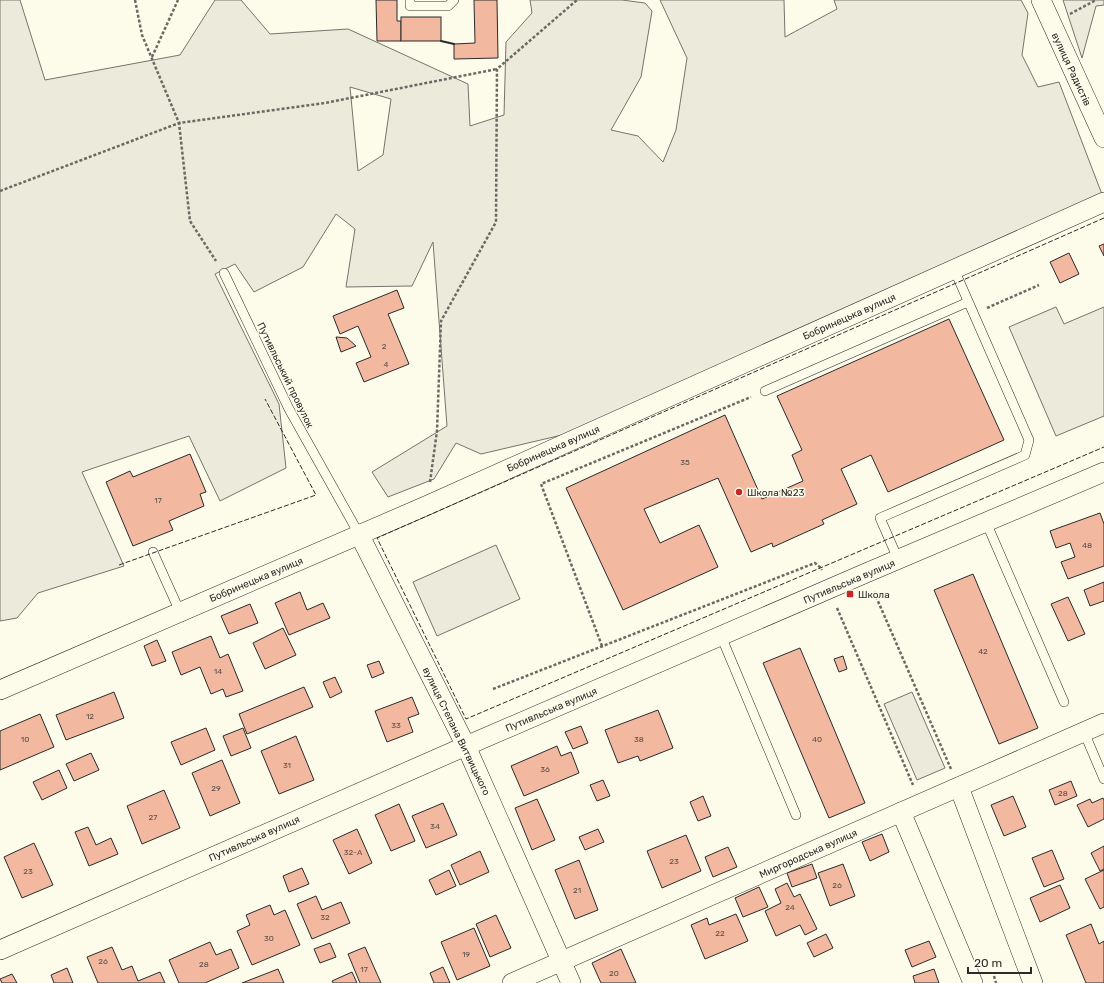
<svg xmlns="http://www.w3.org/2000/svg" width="1104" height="983" font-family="Rubik,sans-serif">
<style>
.green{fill:#ecebdb;stroke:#74746e;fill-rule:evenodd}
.building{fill:#f2b8a0;stroke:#2b2b2b}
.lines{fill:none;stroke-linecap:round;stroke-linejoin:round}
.service-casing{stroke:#2b2b2b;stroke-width:10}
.minor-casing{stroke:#2b2b2b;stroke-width:20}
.path{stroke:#6a6964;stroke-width:2.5;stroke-dasharray:3 2;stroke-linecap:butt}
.service{stroke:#fdfbea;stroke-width:9}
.minor{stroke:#fdfbea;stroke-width:19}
.fence{stroke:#2b2b2b;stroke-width:1;stroke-dasharray:5 2;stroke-linecap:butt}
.wall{stroke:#2b2b2b;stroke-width:2}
.poi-dot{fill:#c62828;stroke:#fdfbea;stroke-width:1.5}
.labels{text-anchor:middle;stroke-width:3;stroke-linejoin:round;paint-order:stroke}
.number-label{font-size:8px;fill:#5d4e48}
.street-label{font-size:10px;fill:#2b2b2b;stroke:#fdfbea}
.poi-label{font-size:10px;fill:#2b2b2b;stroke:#fdfbea;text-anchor:start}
</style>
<rect width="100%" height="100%" fill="#fdfbea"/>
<g class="green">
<path d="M0 0H20L45 80 180 55 215 0H241L270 34 348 29 468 84 470 126 504 115 506 42 532 13 530 0H622L645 3 652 11 641 77 611 130 638 136 663 162 676 130 687 58 660 0H784L785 37 837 9 834 0H1021L1028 13 1022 55 1038 87 1059 82 1103 197 562 435 481 454 456 443 434 479 388 497 372 472 447 426 433 242 412 286 346 287 355 229 336 214 303 267 254 292 235 264 215 274 279 404 286 468 220 501 189 436 82 472 124 566 38 593 17 618 0 621ZM350 87 391 99 383 155 358 171Z"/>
<polygon points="1063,0 1104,0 1104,5 1096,6 1082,58"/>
<polygon points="1056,307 1064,324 1104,307 1104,416 1056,436 1009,327"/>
<polygon points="496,545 520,599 437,636 413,582"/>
<polygon points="912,692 945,768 917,780 884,704"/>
</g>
<g class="building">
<polygon points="376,0 397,0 397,21 401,21 401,41 377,41"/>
<polygon points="474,0 497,0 498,58 454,59 454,44 475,43"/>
<rect x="401" y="17" width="40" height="24"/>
<polygon points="1104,244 1104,256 1099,246"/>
<polygon points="1069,253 1079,274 1060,283 1050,262"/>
<polygon points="397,290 404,308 388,314 409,364 364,382 356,363 371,357 358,326 340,334 333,316"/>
<polygon points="949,319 1004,440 888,492 871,455 841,469 857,504 822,520 824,524 773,547 772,543 751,552 718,478 644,509 660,543 699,525 718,567 623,610 566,488 725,415 762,499 803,481 792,455 802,450 777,396"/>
<polygon points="336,337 347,338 356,346 341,352"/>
<polygon points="190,454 206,492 200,494 204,506 169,521 173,530 133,546 106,482 130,471 133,477"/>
<polygon points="1100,513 1104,524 1104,566 1068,579 1061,562 1075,557 1070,543 1056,548 1050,531"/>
<polygon points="973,574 1038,728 999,744 934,590"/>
<polygon points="1104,582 1104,601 1090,606 1084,590"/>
<polygon points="300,592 307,610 323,603 330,618 289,635 275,603"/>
<polygon points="1068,597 1085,634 1068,641 1051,604"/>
<polygon points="250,604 258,623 229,634 221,616"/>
<polygon points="283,628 296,655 265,669 253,643"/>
<polygon points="211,636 220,658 228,654 243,691 226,697 223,689 211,694 200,667 181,675 172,652"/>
<polygon points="157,640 166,661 152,666 144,646"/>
<polygon points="800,648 865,803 829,818 763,663"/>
<polygon points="843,656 847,669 839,672 834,659"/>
<polygon points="379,661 384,673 372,678 367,665"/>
<polygon points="335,677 342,692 330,698 323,682"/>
<polygon points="304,687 313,707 247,734 239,714"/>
<polygon points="114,692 124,718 66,740 56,715"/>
<polygon points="412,697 419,714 408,718 413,732 387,742 375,711"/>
<polygon points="658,710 673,748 640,761 638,756 618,763 605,730"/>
<polygon points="40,714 54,747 0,770 0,731"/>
<polygon points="581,726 588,743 573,749 565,732"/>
<polygon points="206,728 215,750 181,765 171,742"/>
<polygon points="243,728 251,748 231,756 223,736"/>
<polygon points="296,736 314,780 279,794 261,751"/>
<polygon points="557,746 561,756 571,752 579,773 524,796 511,766"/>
<polygon points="91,753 99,770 74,781 66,764"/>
<polygon points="222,760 240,803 210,816 192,773"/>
<polygon points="59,770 67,788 42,800 33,782"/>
<polygon points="603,780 610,796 597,801 590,785"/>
<polygon points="1071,781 1077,796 1055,805 1049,790"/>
<polygon points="164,790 180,828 142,844 127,806"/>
<polygon points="703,796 711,816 698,821 690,802"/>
<polygon points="1013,796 1026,827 1004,836 991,805"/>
<polygon points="1103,798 1104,800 1104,819 1088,827 1077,805 1090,799 1092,803"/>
<polygon points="537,799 555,840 532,850 515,808"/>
<polygon points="443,803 457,835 426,848 412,816"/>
<polygon points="399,804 415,841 391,851 375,815"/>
<polygon points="88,827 96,845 111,838 118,854 89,866 75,832"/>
<polygon points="357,829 372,863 349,874 333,840"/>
<polygon points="598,829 604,842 585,850 579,837"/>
<polygon points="882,834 889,852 870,861 862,842"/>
<polygon points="686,835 701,871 662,888 647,851"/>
<polygon points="34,843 53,885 22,898 4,857"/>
<polygon points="1104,846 1104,869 1100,871 1091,853"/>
<polygon points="728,847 737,867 713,877 705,857"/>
<polygon points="1052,850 1064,879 1044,887 1032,858"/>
<polygon points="480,851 489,872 460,885 451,865"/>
<polygon points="579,860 598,910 575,919 555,870"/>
<polygon points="812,864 817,878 792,887 787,873"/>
<polygon points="843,864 855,896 830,906 818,873"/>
<polygon points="302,868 309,884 289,892 283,876"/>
<polygon points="449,870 456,886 436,895 429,880"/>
<polygon points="1104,870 1104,907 1100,909 1085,879"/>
<polygon points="787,883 794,897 800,894 817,929 805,935 800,925 776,936 765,911 781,903 775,889"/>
<polygon points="1060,885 1070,908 1040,922 1030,898"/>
<polygon points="759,887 768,907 743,917 735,898"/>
<polygon points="316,896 322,910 341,902 350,923 312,939 297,904"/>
<polygon points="270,905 274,915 285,910 300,945 252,965 237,931 250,925 246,915"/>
<polygon points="736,914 748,941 705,959 691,925 707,918 709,925"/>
<polygon points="496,915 511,948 490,957 476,924"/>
<polygon points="1091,924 1099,944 1104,941 1104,983 1086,983 1066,935"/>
<polygon points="474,928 490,966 457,980 441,942"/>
<polygon points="826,934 833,948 814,957 807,943"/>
<polygon points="929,941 936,957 912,967 905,950"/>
<polygon points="210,942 216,955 231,949 239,968 205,983 179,983 169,960"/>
<polygon points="330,943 336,957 320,963 314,949"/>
<polygon points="112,947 122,970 132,966 138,981 160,972 165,983 98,983 87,957"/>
<polygon points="365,947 381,983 360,983 348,954"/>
<polygon points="621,949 636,983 601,983 592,963"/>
<polygon points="443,967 450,983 434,983 430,973"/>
<polygon points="67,968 73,983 54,983 51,975"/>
<polygon points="278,969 284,983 242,983"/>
<polygon points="934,969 939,983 915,983 913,976"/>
<polygon points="352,972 357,983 333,983 332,981"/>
<polygon points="12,974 17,983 2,983 0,979"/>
</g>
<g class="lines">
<g class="service-casing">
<g id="service">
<polyline points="410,0 410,6 448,6 454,0"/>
<polyline points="224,273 289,409 359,534"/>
<polyline points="765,391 968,302"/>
<polyline points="986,522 1064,702"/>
<polyline points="153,552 180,612"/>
<polyline points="898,559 880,518 1025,455 1029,440 954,269"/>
<polyline points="721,636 796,815"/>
<polyline points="1084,732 1104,779"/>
</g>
</g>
<g class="minor-casing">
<g id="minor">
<polyline points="1041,0 1104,138"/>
<polyline points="359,534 466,746 571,983"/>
<polyline points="0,690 428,505 1104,202"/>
<polyline points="959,787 1033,983"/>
<polyline points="901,812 973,983"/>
<polyline points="0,950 466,746 866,573 1104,472"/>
<polyline points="512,983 1104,723"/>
</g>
</g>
<g class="path">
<polyline points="135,0 142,35 179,123 190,221 216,261"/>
<polyline points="1070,14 1096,0"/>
<polyline points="152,57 178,0"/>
<polyline points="0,191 179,123 325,103 497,69"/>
<polyline points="987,308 1039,285"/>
<polyline points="430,482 437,431 441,321 496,222 497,69 577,0"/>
<polyline points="874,592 951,769"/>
<polyline points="837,608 913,785"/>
<polyline points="602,646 541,484 751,397"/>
<polyline points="493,689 815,563 821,568 822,570"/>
<polyline points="994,976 996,983"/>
</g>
<use href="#service" class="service"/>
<use href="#minor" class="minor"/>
<g class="fence">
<polyline points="1104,218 377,538 466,719 1104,447"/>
<polyline points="119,565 316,495 265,399"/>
</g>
<polyline class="wall" points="441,41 454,44"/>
</g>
<g class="poi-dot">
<circle cx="739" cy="492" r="4"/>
<rect x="846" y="590" width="8" height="8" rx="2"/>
</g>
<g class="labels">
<g class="number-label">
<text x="384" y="349">2</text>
<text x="386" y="367">4</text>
<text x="685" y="465">35</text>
<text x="158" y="503">17</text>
<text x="1087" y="548">48</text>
<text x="983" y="654">42</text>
<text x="218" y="674">14</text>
<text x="90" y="719">12</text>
<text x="396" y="728">33</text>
<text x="25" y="742">10</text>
<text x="639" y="742">38</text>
<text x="817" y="742">40</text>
<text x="287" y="768">31</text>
<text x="545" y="772">36</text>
<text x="216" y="791">29</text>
<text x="1063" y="796">28</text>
<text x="153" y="820">27</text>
<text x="435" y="829">34</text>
<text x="353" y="855">32-А</text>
<text x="674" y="864">23</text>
<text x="28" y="874">23</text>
<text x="837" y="888">26</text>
<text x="577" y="893">21</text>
<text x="790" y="910">24</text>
<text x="325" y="920">32</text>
<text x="720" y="936">22</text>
<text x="269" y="941">30</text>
<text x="466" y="957">19</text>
<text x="103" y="964">26</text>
<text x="204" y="967">28</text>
<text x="364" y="972">17</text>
<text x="614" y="976">20</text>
</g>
<g class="street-label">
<text transform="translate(1072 69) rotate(65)" y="4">вулиця Радистів</text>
<text transform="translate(849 316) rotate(-24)" y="4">Бобринецька вулиця</text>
<text transform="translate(286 375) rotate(64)" y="4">Путивльський провулок</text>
<text transform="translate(553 448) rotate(-24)" y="4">Бобринецька вулиця</text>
<text transform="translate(256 579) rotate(-23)" y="4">Бобринецька вулиця</text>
<text transform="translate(849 581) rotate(-23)" y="4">Путивльська вулиця</text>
<text transform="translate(551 709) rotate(-23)" y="4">Путивльська вулиця</text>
<text transform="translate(457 731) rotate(64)" y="4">вулиця Степана Витвицького</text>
<text transform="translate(254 838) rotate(-24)" y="4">Путивльська вулиця</text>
<text transform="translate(808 853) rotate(-24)" y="4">Миргородська вулиця</text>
</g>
<g class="poi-label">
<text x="747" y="496">Школа №23</text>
<text x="858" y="598">Школа</text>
</g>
</g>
<path d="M968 967v6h63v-6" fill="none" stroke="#2b2b2b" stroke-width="2"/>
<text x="974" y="967" font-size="12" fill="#2b2b2b" stroke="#fdfbea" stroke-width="3" paint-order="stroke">20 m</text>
</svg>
